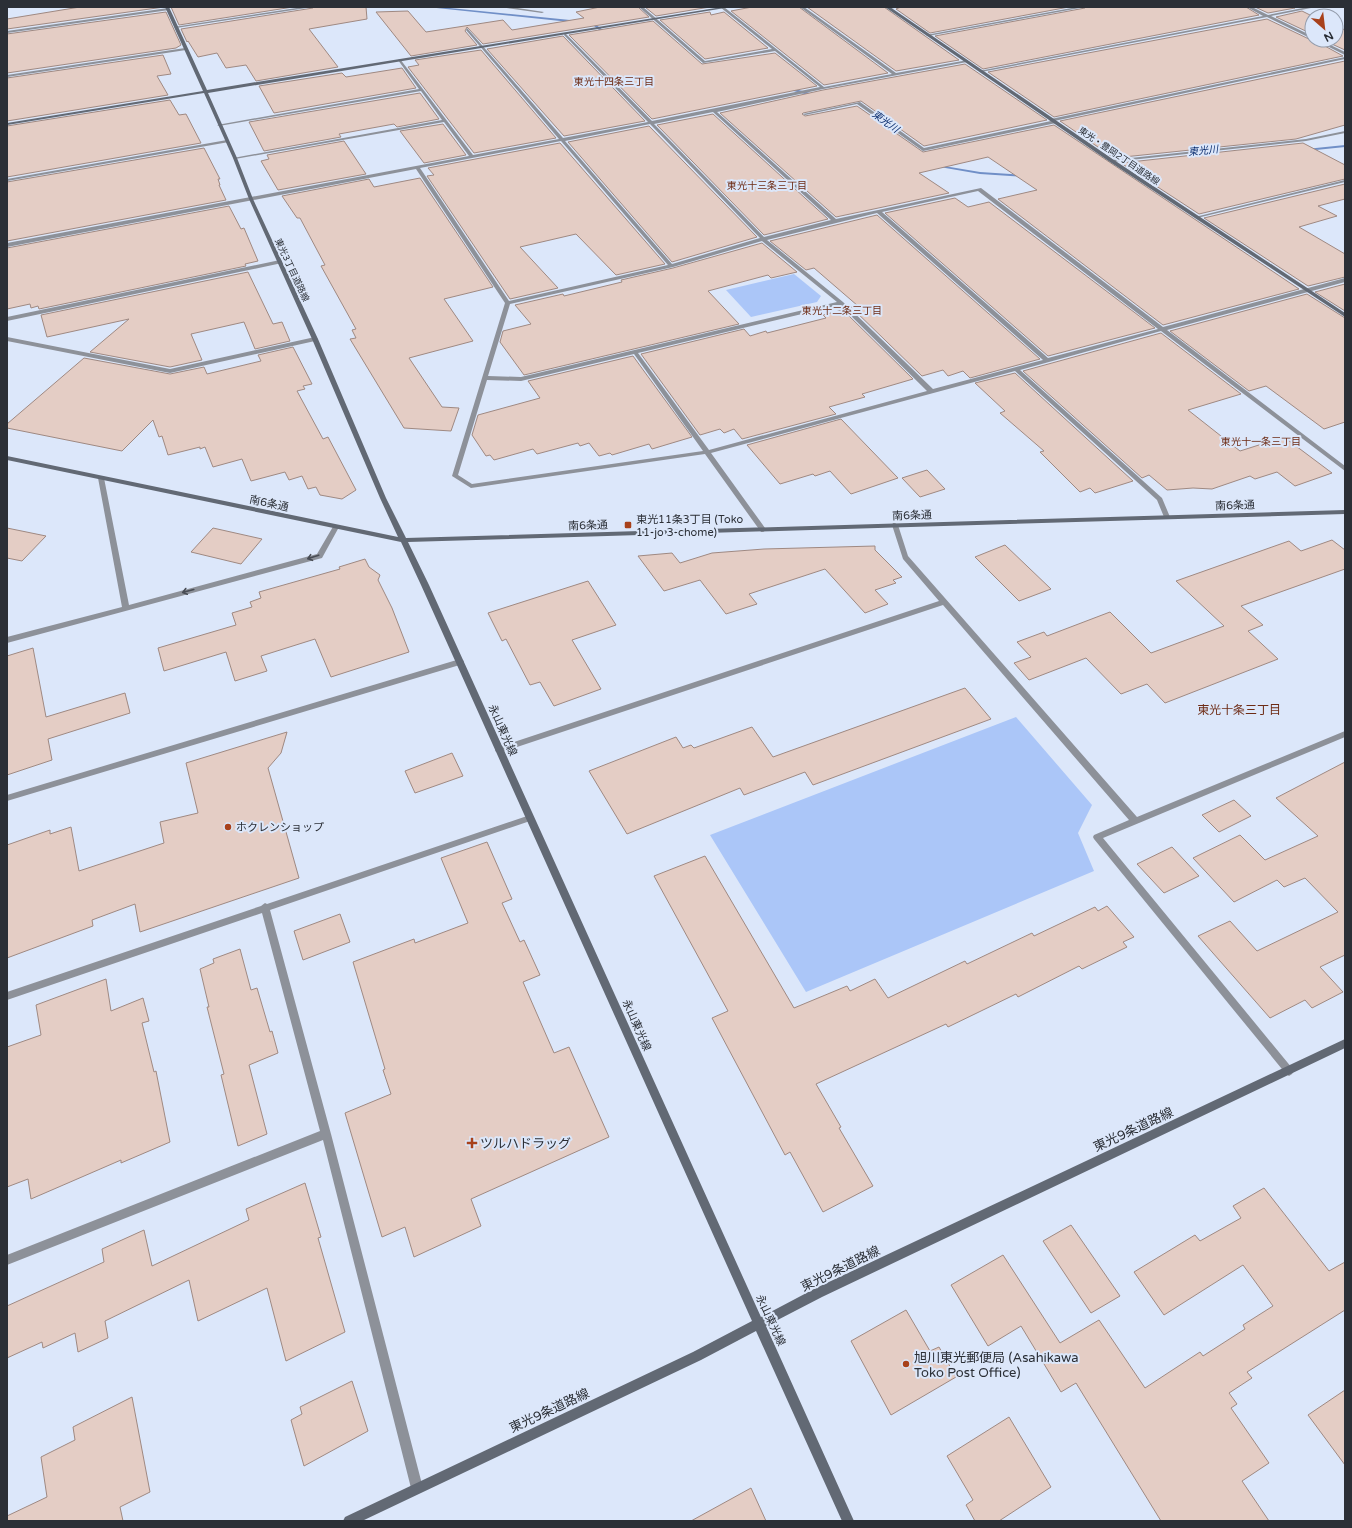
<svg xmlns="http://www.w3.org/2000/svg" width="1352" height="1528" font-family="'Varela Round','Noto Sans JP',sans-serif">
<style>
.green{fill:#abc6f8}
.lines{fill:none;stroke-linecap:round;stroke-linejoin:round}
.stream{fill:#708fc7;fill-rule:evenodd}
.building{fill:#e4cdc5;stroke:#9f8982}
.street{fill:#8d9199;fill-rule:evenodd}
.secondary{fill:#626974;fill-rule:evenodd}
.oneway{stroke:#484c54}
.poi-dot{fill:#a8411b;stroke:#dce7fa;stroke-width:1.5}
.labels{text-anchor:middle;stroke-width:4;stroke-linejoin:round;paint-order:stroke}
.far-street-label{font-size:9px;fill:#2b2f36;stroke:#dce7fa}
.far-neighbourhood-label{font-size:10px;fill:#6d2b14;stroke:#dce7fa}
.far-water-label{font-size:10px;font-style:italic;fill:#092b6c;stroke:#dce7fa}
.street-label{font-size:11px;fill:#2b2f36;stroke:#dce7fa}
.poi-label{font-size:11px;fill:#2b2f36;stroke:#dce7fa;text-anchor:start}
.neighbourhood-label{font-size:12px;fill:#6d2b14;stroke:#dce7fa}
.near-street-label{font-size:13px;fill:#2b2f36;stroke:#dce7fa}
.near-poi-label{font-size:13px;fill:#2b2f36;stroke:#dce7fa;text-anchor:start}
</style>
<rect width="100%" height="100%" fill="#dce7fa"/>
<g class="green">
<polygon points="794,274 821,296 817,302 751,317 726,290"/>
<polygon points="1016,717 1092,805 1078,833 1094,871 806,992 710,835"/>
</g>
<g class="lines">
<g class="stream">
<polygon points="427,7 440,7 570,20 595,24 611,36 608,37 594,26 570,22"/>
<polygon points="787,87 818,95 818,96 816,97 786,89 785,88"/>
<polygon points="1345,145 1345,147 1306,151 1304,150 1306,149"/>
<polygon points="932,164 980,172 1026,175 1028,176 1026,177 980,174 934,166 932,166"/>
</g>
</g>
<g class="building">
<polygon points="80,7 164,7 7,29 7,19"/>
<polygon points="171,7 293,7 179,25"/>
<polygon points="314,7 366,7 367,19 309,29 338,67 256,81 246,65 226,68 217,53 198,57 188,41 187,42 181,29 313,8"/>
<polygon points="600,7 638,7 649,17 483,44 467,27 465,31 477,45 411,56 376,12 408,11 426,32 503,20 512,30 584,18 576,12"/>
<polygon points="645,7 710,7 656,16"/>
<polygon points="752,7 799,7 888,73 824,85 731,11"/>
<polygon points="807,7 884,7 959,60 896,71"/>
<polygon points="901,7 1069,7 930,33 896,9"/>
<polygon points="1086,7 1246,7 1259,15 983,69 935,36 1085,8"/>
<polygon points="1255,7 1292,7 1295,8 1268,13"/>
<polygon points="1302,11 1312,16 1312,34 1276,17"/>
<polygon points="166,12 181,45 176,48 7,73 7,34"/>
<polygon points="710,12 711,15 724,12 768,48 705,59 660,20"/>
<polygon points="1267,19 1311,40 1314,40 1343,56 1054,117 988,72"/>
<polygon points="653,21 702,64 775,53 817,86 652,119 569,35"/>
<polygon points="1336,26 1345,30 1345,50 1323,40 1336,40"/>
<polygon points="563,36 645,121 564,136 487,49"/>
<polygon points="481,50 556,138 474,153 408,67 419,65 415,60"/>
<polygon points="163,55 171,74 157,76 168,95 7,121 7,78"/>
<polygon points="1345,61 1345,125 1296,139 1114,158 1060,121"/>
<polygon points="965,64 1047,120 924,146 861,101 803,113 802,114 805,116 857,106 923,152 1054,125 1299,289 1163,325 998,199 1037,190 988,157 919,173 949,193 836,217 720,113 823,90"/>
<polygon points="402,68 416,88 274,113 259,86 342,73 346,77"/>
<polygon points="420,93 439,119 397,127 394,124 339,134 341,137 264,151 249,122"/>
<polygon points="170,100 179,115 186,114 201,143 7,177 7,126"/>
<polygon points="713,114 828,219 764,235 657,125"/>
<polygon points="443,124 466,155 424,163 400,131"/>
<polygon points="649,126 757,237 672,262 568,142"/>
<polygon points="344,141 366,174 278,190 261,161 269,159 267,155"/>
<polygon points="560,143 665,264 616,275 576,234 520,247 558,288 510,299 427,176 434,175 428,168"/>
<polygon points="1303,143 1345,165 1345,179 1199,214 1121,163"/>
<polygon points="204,148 220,179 218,179 220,185 219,185 226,200 7,241 7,182"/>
<polygon points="420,178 493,287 444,299 473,341 409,358 442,407 459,408 451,431 404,428 350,339 356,338 352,330 356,329 321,266 325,265 300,218 297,218 282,196 369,179 374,187"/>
<polygon points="1345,184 1345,199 1318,206 1337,216 1299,227 1345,254 1345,277 1308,286 1204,218"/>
<polygon points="955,198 968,207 989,202 1155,328 1048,356 885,213"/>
<polygon points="229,206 241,229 244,228 258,261 245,264 246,266 39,309 38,306 31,308 30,304 7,309 7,248"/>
<polygon points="877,215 1040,359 970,378 963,371 948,376 943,370 922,376 851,307 858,306 814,268 806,270 770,241"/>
<polygon points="762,243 797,272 771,278 768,275 708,291 739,324 524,375 500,342 503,331 531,324 515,305 563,294 564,296 622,282 621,280 673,268"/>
<polygon points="248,272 273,324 282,322 290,341 255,349 244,322 191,334 202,360 170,367 90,352 129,319 47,337 41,315"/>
<polygon points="1345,284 1345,311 1315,292"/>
<polygon points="1307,294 1345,318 1345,422 1324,429 1266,386 1249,391 1170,331"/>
<polygon points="843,310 913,379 862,394 865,397 829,407 836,414 742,439 734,429 724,433 720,429 700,435 641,354 744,329 750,336 766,331 767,333 826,318 823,315"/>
<polygon points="1161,333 1241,394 1188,410 1240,451 1284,437 1332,473 1295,486 1277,472 1255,479 1250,476 1212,489 1193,488 1167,490 1149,475 1142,478 1023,371"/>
<polygon points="293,347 312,384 303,386 305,389 297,391 323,439 328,437 356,490 342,499 320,495 316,487 308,489 302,476 289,480 285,472 251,481 242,459 213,467 205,447 200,449 200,447 168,455 162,436 159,437 153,420 122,451 7,428 7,424 84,358 170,374 204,367 207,374 261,361 258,355"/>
<polygon points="633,356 692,437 652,449 649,444 612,455 610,453 599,456 589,443 580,446 578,443 537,454 533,449 494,460 490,455 486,456 472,435 478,415 540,398 528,381"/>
<polygon points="1015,373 1133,481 1095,493 1090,488 1080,492 1040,452 1044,451 1000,413 1005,411 975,383"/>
<polygon points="841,419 898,478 851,494 830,471 815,476 813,474 780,484 747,445"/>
<polygon points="927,470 945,489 920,497 902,478"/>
<polygon points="7,528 46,536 22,561 7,558"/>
<polygon points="213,528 262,539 241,564 191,552"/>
<polygon points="1332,540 1345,550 1345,569 1241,606 1263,625 1248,631 1278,659 1165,703 1147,684 1121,694 1086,658 1029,680 1014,663 1031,657 1017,642 1044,632 1047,636 1110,612 1151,653 1224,626 1176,581 1289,541 1301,551"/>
<polygon points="1005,545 1051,589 1019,601 975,557"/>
<polygon points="875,546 875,550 902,577 893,580 896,583 875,590 888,604 865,613 825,569 749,594 757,604 726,614 700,580 664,591 638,556 672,553 680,563 712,553 764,549"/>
<polygon points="365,559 369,567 380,575 378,580 392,608 409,652 331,677 315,639 261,656 267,671 235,681 226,652 164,671 158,648 236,625 232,613 252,607 250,602 261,598 259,592 340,569 339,567"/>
<polygon points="588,581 616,625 572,640 601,689 554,706 540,682 530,685 506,639 502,641 488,613"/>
<polygon points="33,648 46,717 125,693 130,713 48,739 52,760 7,775 7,656"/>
<polygon points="965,688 991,719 813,785 805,772 744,795 740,788 627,834 589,771 676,737 683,748 691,745 694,748 752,727 773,757"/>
<polygon points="287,732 281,753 268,768 299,878 140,932 135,904 92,920 93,926 7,958 7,845 50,830 50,834 71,827 79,871 164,843 160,822 198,813 186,763"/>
<polygon points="452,753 463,776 415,793 405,771"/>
<polygon points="1345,762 1345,955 1320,967 1343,992 1312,1008 1305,1000 1270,1018 1198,936 1230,921 1257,951 1338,912 1305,878 1284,887 1277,880 1234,902 1193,858 1240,835 1265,860 1318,836 1276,798"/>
<polygon points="1234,800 1251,816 1219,832 1202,815"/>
<polygon points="487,842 512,899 502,903 520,942 524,940 540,975 523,982 554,1053 569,1047 609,1137 471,1199 481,1226 414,1257 405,1227 382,1237 345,1113 391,1094 383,1070 385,1069 353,962 414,939 415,943 468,923 441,858"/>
<polygon points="1172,847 1199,876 1164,893 1137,864"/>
<polygon points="705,856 794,1008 847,986 850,991 875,979 888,998 965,961 967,964 1032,933 1034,936 1095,907 1098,911 1107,906 1134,937 1123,942 1127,947 1082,969 1079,966 1018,997 1016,994 948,1027 946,1024 816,1084 841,1127 839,1128 873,1186 823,1212 790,1152 785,1155 712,1018 728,1011 654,876"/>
<polygon points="340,914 350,942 303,960 294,931"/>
<polygon points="240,949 251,990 257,988 270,1032 272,1031 278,1053 249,1065 267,1134 238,1146 221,1075 224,1074 207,1007 209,1007 200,969 214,963 213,959"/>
<polygon points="106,979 111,1011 143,998 149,1021 142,1023 154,1072 156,1071 170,1142 121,1163 121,1160 31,1199 28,1179 7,1187 7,1047 41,1035 36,1005"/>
<polygon points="305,1183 321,1237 318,1238 345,1332 286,1361 267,1288 198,1321 189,1280 105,1321 108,1338 78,1352 75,1333 43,1348 42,1342 7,1358 7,1306 104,1262 102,1249 144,1230 152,1266 249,1220 246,1209"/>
<polygon points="1264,1188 1329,1271 1345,1262 1345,1310 1247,1372 1252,1378 1229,1393 1237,1404 1231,1408 1269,1463 1242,1481 1269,1521 1161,1521 1076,1383 1061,1392 1021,1326 988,1346 951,1285 1003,1255 1060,1343 1099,1320 1145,1388 1200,1352 1203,1356 1245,1329 1243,1325 1273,1306 1243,1265 1164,1315 1134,1272 1195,1235 1200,1241 1241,1218 1233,1206"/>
<polygon points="1071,1225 1120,1296 1091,1313 1043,1241"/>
<polygon points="906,1310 930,1351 939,1347 956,1377 891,1415 851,1341"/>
<polygon points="352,1381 368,1431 304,1466 291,1420 302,1414 300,1407"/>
<polygon points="1345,1390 1345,1465 1308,1415"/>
<polygon points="132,1397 150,1492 120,1507 123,1521 7,1521 7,1516 47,1497 41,1457 75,1440 73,1427"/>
<polygon points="1009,1417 1051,1487 999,1521 975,1521 966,1505 973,1500 947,1456"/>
<polygon points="751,1488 766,1521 691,1521"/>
</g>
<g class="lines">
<g class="street">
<polygon points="303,7 313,7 176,28 174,27"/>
<polygon points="500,7 511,7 544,12 542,13"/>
<path d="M639 7H643L705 61 772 49 720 7H724L824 87 892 74 800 7H804L896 73 968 60 967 62 823 89 717 112 836 219 981 188 1163 327 1345 278V282L1167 330 1345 466V471L1161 331 1020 370 1162 498 1170 517 1167 519 1164 517 1157 500 1015 371 711 453 765 528 766 530 763 532H761L705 454 471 488 452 476 505 303 416 169 7 247V243L469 156 444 122 235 159 233 158 442 120 421 91 219 126 217 125 419 89 398 60 400 59 473 155 559 139 466 30 467 28 563 138 648 122 564 35 565 33 652 121 820 87 775 51 703 63ZM713 112 831 220 764 237 654 124ZM650 124 760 238 672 264 565 141ZM561 141 668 265 509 301 420 168ZM978 191 1158 329 1048 358 882 212ZM877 213 1043 360 933 389 843 302 767 240ZM762 241 837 302 521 377 488 376 510 304 673 267ZM840 305 927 391 709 450 638 353ZM634 354 703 451 472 484 458 475 487 380 521 381Z"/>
<polygon points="888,7 900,7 889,9"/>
<polygon points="1077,7 1085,7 928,36 926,35"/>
<polygon points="1247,7 1252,7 1268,15 1308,7 1316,7 1271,16 1312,36 1312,39 1267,17 981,72 979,71 1263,16"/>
<polygon points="168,8 169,10 7,33 7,31"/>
<polygon points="1315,40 1320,40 1345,52 1345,55"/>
<polygon points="185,48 186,50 7,77 7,75"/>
<polygon points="1345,57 1345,59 1054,121 1056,122 1056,123 923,151 857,104 805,115 803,114 860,102 924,148 1051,121 1049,120 1051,119"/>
<polygon points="1345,131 1345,133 1306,141 1112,162 1110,161 1112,160 1306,139"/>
<polygon points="227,140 229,141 229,142 7,181 7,179"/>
<polygon points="1345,180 1345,182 1197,218 1195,217"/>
<polygon points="280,260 282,261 282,263 7,321 7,317"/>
<polygon points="7,337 170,369 315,337 318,339 315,341 170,373 7,341"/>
<polygon points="101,476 104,478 129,605 317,554 334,525 336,525 339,527 322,558 7,643 7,637 122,607 98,478"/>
<polygon points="893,523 895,523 898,525 908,556 1137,817 1345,731 1345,737 1103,838 1292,1068 1294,1071 1292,1074 1289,1076 1286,1074 1094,839 1093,837 1094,835 1129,820 943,605 502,752 496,752 495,750 496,748 939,601 903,559 892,525"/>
<polygon points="460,659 463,660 464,662 463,664 7,801 7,795"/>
<polygon points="530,815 533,816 534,818 533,820 270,910 331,1134 423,1488 421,1492 417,1494 413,1492 411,1488 323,1140 7,1265 7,1255 320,1131 262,913 7,1000 7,992 261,906 265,903 267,904"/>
</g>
<g class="secondary">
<polygon points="165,7 169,7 207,90 722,7 731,7 208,93 237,158 253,199 318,339 386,498 406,538 1345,510 1345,514 408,542 429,585 761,1317 814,1289 1345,1039 1345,1048 822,1297 766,1326 854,1521 842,1521 756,1331 701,1360 362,1521 343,1521 345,1517 693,1352 752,1321 421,585 401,542 7,460 7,456 398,537 380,498 312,339 249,199 233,158 204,93 7,125 7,123 203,91"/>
<polygon points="885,7 890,7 1114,160 1345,313 1345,317 1110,162"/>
</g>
</g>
<defs><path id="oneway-shaft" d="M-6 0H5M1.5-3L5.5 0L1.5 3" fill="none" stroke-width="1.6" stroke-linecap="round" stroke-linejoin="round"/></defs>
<g class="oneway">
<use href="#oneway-shaft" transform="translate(313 557) rotate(162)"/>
<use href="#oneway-shaft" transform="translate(188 591) rotate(165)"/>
</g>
<g class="poi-dot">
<rect x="624" y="521" width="8" height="8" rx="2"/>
<circle cx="228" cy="827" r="4"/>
<path d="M470 1137h4v4h4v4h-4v4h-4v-4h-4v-4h4z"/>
<circle cx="906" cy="1364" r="4"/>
</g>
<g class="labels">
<g class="far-street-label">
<text transform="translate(1119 156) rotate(34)" y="3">東光・豊岡2丁目道路線</text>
<text transform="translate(292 270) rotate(65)" y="3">東光3丁目道路線</text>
</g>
<g class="far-neighbourhood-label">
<text x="614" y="85">東光十四条三丁目</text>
<text x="767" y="189">東光十三条三丁目</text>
<text x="842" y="314">東光十二条三丁目</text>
<text x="1261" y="445">東光十一条三丁目</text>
</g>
<g class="far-water-label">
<text transform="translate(886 121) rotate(36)" y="4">東光川</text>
<text transform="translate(1203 150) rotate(-6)" y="4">東光川</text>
</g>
<g class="street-label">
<text transform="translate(269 503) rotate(12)" y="4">南6条通</text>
<text transform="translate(1235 505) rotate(-2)" y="4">南6条通</text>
<text transform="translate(912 515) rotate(-2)" y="4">南6条通</text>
<text transform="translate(588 525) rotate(-2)" y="4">南6条通</text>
<text transform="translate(503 730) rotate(66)" y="4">永山東光線</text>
<text transform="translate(637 1025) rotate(66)" y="4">永山東光線</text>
<text transform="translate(771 1320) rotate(65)" y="4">永山東光線</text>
</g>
<g class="poi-label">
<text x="636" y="523">東光11条3丁目 (Toko<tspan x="636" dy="13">11-jo 3-chome)</tspan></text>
<text x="236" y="831">ホクレンショップ</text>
</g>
<g class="neighbourhood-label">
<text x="1239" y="714">東光十条三丁目</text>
</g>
<g class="near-street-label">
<text transform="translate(1133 1129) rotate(-25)" y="5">東光9条道路線</text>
<text transform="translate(840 1268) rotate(-26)" y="5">東光9条道路線</text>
<text transform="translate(549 1410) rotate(-25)" y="5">東光9条道路線</text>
</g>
<g class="near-poi-label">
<text x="480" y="1148">ツルハドラッグ</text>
<text x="914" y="1362">旭川東光郵便局 (Asahikawa<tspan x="914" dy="15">Toko Post Office)</tspan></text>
</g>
</g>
<rect width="1352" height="1528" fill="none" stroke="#2b2f36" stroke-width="16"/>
<g transform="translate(1324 28) rotate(152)"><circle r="19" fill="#dce7fa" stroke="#959dac"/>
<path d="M0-3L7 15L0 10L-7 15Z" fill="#a8411b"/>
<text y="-6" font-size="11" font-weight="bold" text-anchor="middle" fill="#2b2f36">N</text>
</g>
</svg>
